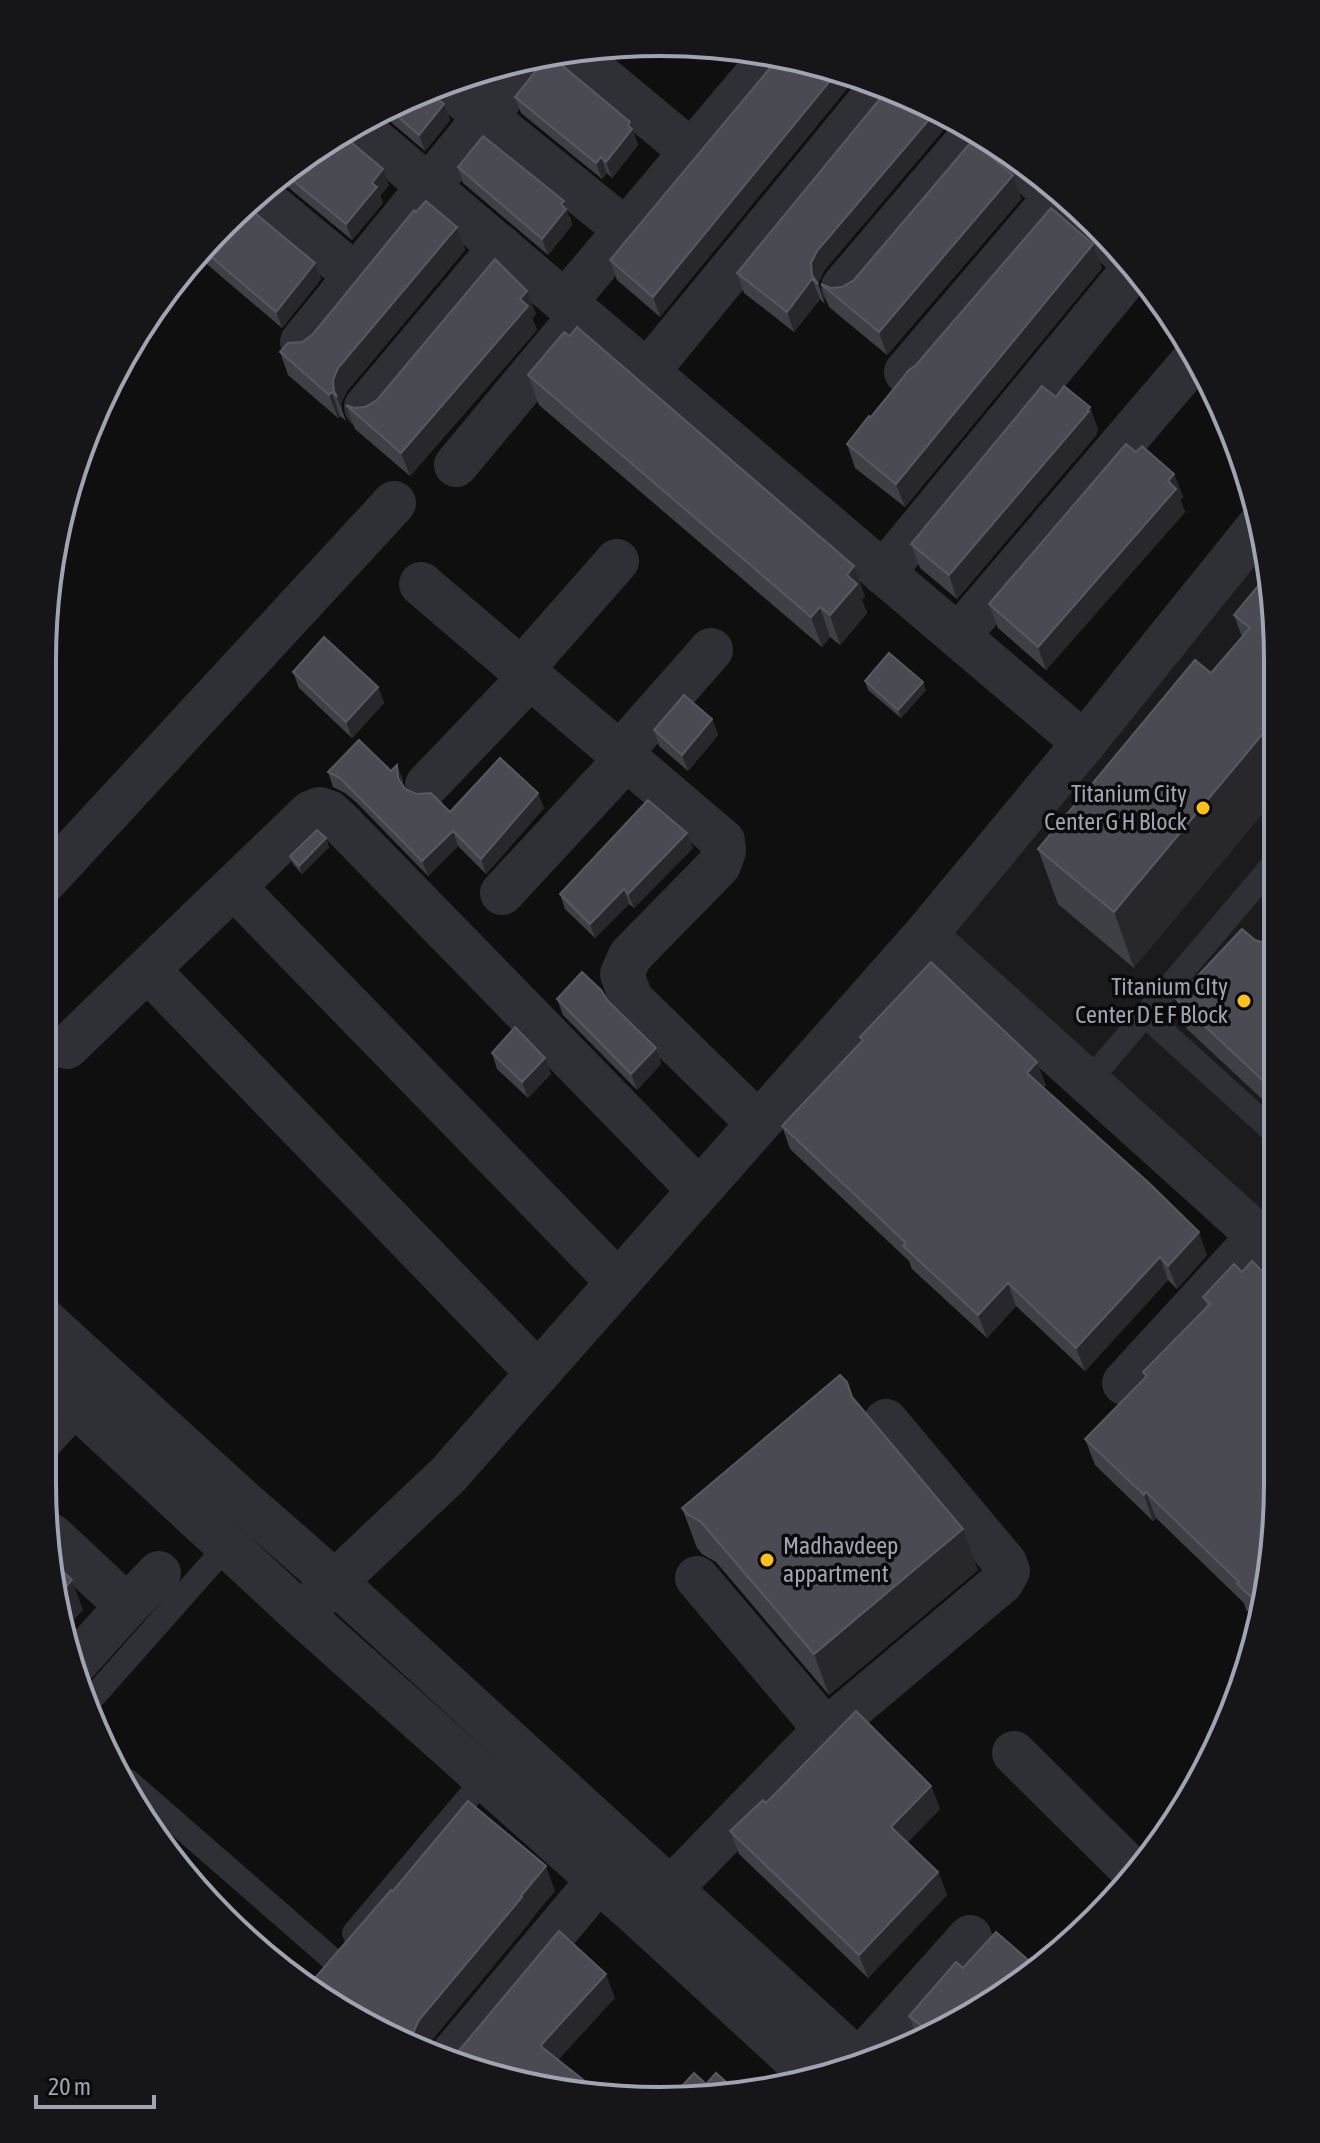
<svg xmlns="http://www.w3.org/2000/svg" width="1320" height="2143" font-family="'Asap Condensed',sans-serif">
<style>
.built{fill:#1b1b1d}
.lines{fill:none;stroke-linecap:round;stroke-linejoin:round}
.service{stroke:#2f3035;stroke-width:24}
.minor{stroke:#2f3035;stroke-width:44}
.tertiary{stroke:#2f3035;stroke-width:44}
.wall{fill:#3f4046}
.shaded-wall{fill:#28282c}
.building{fill:#4a4b52;stroke:#575961;stroke-width:2}
.poi-dot{fill:#fdbf19;stroke:#0a0a0b;stroke-width:3}
.labels{text-anchor:middle;stroke-width:7;stroke-linejoin:round;paint-order:stroke}
.poi-label{font-size:24px;fill:#9fa3b2;stroke:#0a0a0b;text-anchor:end}
.rim{fill:none;stroke:#9fa3b2;stroke-width:4}
</style>
<rect width="100%" height="100%" fill="#0f0f10"/>
<polygon class="built" points="1258,527 1277,619 1274,1247 925,935"/>
<g class="lines">
<g class="service">
<polyline points="1145,1015 1275,1133"/>
<polyline points="1089,1081 1276,861"/>
<polyline points="87,1704 227,1546"/>
<polyline points="128,1781 332,1959"/>
<polyline points="354,1933 484,1779"/>
</g>
<g class="minor">
<polyline points="569,50 692,152"/>
<polyline points="444,83 626,230"/>
<polyline points="354,123 1084,743"/>
<polyline points="997,145 1129,258"/>
<polyline points="256,193 356,276"/>
<polyline points="843,287 975,132"/>
<polyline points="565,302 773,55"/>
<polyline points="302,342 533,58"/>
<polyline points="647,372 882,86"/>
<polyline points="906,372 1060,192"/>
<polyline points="366,407 501,247"/>
<polyline points="456,465 566,333"/>
<polyline points="883,573 1135,267"/>
<polyline points="421,584 723,841 724,851 719,865 630,956 622,974 631,999 758,1123"/>
<polyline points="958,636 1197,356"/>
<polyline points="522,669 617,561"/>
<polyline points="621,752 711,650"/>
<polyline points="427,785 531,676"/>
<polyline points="45,881 394,503"/>
<polyline points="234,887 618,1282"/>
<polyline points="502,893 627,758"/>
<polyline points="925,935 1274,1250"/>
<polyline points="148,970 538,1373"/>
<polyline points="67,1047 310,813 320,809 329,812 339,821 699,1190"/>
<polyline points="1124,1383 1259,1236"/>
<polyline points="42,1439 74,1404"/>
<polyline points="51,1535 127,1606 159,1573"/>
<polyline points="697,1578 810,1711 817,1721 820,1735"/>
<polyline points="72,1667 127,1606"/>
<polyline points="1014,1753 1135,1873"/>
<polyline points="643,1917 820,1735 1002,1582 1008,1571 1005,1563 886,1421"/>
<polyline points="447,2061 598,1881"/>
<polyline points="851,2070 970,1937"/>
</g>
<g class="tertiary">
<polyline points="43,1319 237,1496 335,1582 864,2066"/>
<polyline points="43,1375 301,1614 641,1918 813,2076"/>
<polyline points="301,1614 448,1475 925,935 1084,743 1258,527"/>
</g>
</g>
<g class="wall">
<polygon points="780,56 660,317 617,280 610,260"/>
<polygon points="555,66 630,122 638,145 612,178 607,173 602,179 521,113 515,97"/>
<polygon points="493,67 482,81 471,73"/>
<polygon points="427,90 444,104 450,120 425,151 379,112"/>
<polygon points="340,133 389,185 380,196 383,203 352,240 277,178"/>
<polygon points="458,167 570,217 572,225 548,255 463,183"/>
<polygon points="1013,175 1021,199 887,355 829,307 821,284 831,288 842,287"/>
<polygon points="416,212 457,227 465,250 347,391 341,403 342,410 346,421 340,416 338,418 288,375 280,352 302,342 313,334"/>
<polygon points="202,249 315,263 321,279 282,328 202,260 199,252"/>
<polygon points="1102,268 905,507 855,468 847,444 871,417"/>
<polygon points="824,271 818,283 825,304 820,299 794,332 744,293 737,273"/>
<polygon points="536,314 532,318 537,330 410,476 355,429 346,405 354,408 365,407"/>
<polygon points="528,375 865,596 862,600 867,613 840,645 830,637 822,647 539,405"/>
<polygon points="1056,397 1090,407 1098,430 1096,432 1097,434 957,599 920,568 911,544"/>
<polygon points="1136,452 1174,474 1183,497 1180,500 1185,512 1046,670 998,628 989,604"/>
<polygon points="1270,586 1134,968 1058,904 1038,849 1211,673 1242,637 1234,615"/>
<polygon points="293,672 378,687 384,703 352,738 299,688"/>
<polygon points="865,681 926,690 901,718 868,690"/>
<polygon points="712,719 718,735 688,771 659,746 654,730"/>
<polygon points="397,765 405,789 450,812 544,808 486,874 458,846 428,876 356,802 345,793 333,787 328,772 391,771"/>
<polygon points="326,838 329,847 302,874 293,864 290,856"/>
<polygon points="693,848 634,908 629,904 595,938 565,909 560,894"/>
<polygon points="1255,940 1275,953 1275,1111 1187,1029 1176,999"/>
<polygon points="557,999 608,1001 656,1048 661,1064 637,1090 563,1015"/>
<polygon points="860,1037 1046,1085 1043,1087 1207,1255 1177,1289 1168,1280 1085,1371 1016,1306 987,1338 912,1269 909,1261 790,1149 782,1126 862,1041"/>
<polygon points="492,1053 551,1074 528,1098 497,1069"/>
<polygon points="1234,1264 1273,1563 1258,1620 1246,1610 1244,1603 1156,1518 1153,1521 1095,1465 1085,1439 1145,1377 1143,1372 1207,1307 1203,1297"/>
<polygon points="852,1397 978,1570 829,1695 716,1562 702,1554 697,1548 682,1508"/>
<polygon points="931,1786 940,1809 908,1842 938,1872 947,1895 868,1978 739,1854 730,1831"/>
<polygon points="963,1968 1004,1997 918,2039 909,2016"/>
</g>
<g class="shaded-wall">
<polygon points="493,67 482,81 478,71"/>
<polygon points="839,70 857,77 660,317 653,297"/>
<polygon points="444,104 450,120 425,151 419,135"/>
<polygon points="938,109 954,118 824,271 818,283 819,286 812,275 811,263 817,251"/>
<polygon points="630,122 638,145 612,178 606,162"/>
<polygon points="601,157 607,173 602,179 596,163"/>
<polygon points="383,169 389,185 380,196 383,203 352,240 346,224 372,183"/>
<polygon points="1013,175 1021,199 887,355 879,332"/>
<polygon points="564,201 572,225 548,255 542,239"/>
<polygon points="457,227 465,250 347,391 341,403 342,410 334,391 333,380 338,368"/>
<polygon points="1093,244 1102,268 905,507 896,484"/>
<polygon points="315,263 321,279 282,328 276,312"/>
<polygon points="812,279 820,299 794,332 787,312"/>
<polygon points="527,291 536,314 532,318 537,330 410,476 401,453"/>
<polygon points="332,392 340,416 338,418 329,395"/>
<polygon points="1090,407 1098,430 1096,432 1097,434 957,599 949,575"/>
<polygon points="1174,474 1183,497 1180,500 1185,512 1046,670 1038,647"/>
<polygon points="854,566 865,596 862,600 867,613 840,645 830,615 847,575"/>
<polygon points="820,607 830,637 822,647 811,617"/>
<polygon points="923,682 926,690 901,718 898,710"/>
<polygon points="378,687 384,703 352,738 346,722"/>
<polygon points="1276,718 1276,798 1134,968 1114,912"/>
<polygon points="712,719 718,735 688,771 682,755"/>
<polygon points="397,765 403,780 403,793 398,778"/>
<polygon points="538,793 544,808 486,874 481,859"/>
<polygon points="453,831 458,846 428,876 422,861"/>
<polygon points="687,833 693,848 634,908 628,894"/>
<polygon points="326,838 329,847 302,874 299,866"/>
<polygon points="624,889 629,904 595,938 590,924"/>
<polygon points="656,1048 661,1064 637,1090 631,1074"/>
<polygon points="545,1058 551,1074 528,1098 522,1082"/>
<polygon points="1037,1062 1046,1085 1036,1096 1027,1073"/>
<polygon points="1199,1232 1207,1255 1177,1289 1168,1266"/>
<polygon points="1160,1257 1168,1280 1085,1371 1076,1348"/>
<polygon points="1008,1283 1016,1306 987,1338 978,1315"/>
<polygon points="1146,1492 1156,1518 1153,1521 1144,1495"/>
<polygon points="963,1529 978,1570 829,1695 814,1654"/>
<polygon points="72,1580 83,1610 66,1628 60,1593"/>
<polygon points="931,1786 940,1809 900,1850 891,1827"/>
<polygon points="546,1866 555,1891 531,1920 531,1921 428,2045 426,2049 414,2043 413,2033 419,2020"/>
<polygon points="938,1872 947,1895 868,1978 859,1955"/>
<polygon points="606,1974 615,1998 550,2069 541,2045"/>
</g>
<g class="building">
<polygon points="780,56 820,63 839,70 653,297 610,260"/>
<polygon points="546,58 555,66 558,62 630,122 628,125 632,129 606,162 601,157 596,163 515,97"/>
<polygon points="888,89 933,106 938,109 817,251 811,263 812,275 818,284 812,279 787,312 737,273"/>
<polygon points="427,90 444,104 419,135 388,108"/>
<polygon points="340,133 383,169 372,183 377,187 346,224 284,173"/>
<polygon points="483,136 564,201 561,204 566,209 542,239 458,167"/>
<polygon points="972,141 1013,175 879,332 821,284 831,288 842,287 854,280"/>
<polygon points="426,201 457,227 338,368 333,380 334,391 337,397 332,392 329,395 280,352 288,343 302,342 313,334 414,210 416,212"/>
<polygon points="244,204 315,263 276,312 202,249"/>
<polygon points="1051,208 1093,244 896,484 847,444 869,416 871,417 909,370 916,365"/>
<polygon points="495,259 527,291 520,299 528,306 401,453 346,405 354,408 365,407 377,400"/>
<polygon points="577,327 854,566 847,575 857,584 830,615 820,607 811,617 528,375 564,332 570,336"/>
<polygon points="1042,386 1056,397 1064,386 1090,407 1087,410 1089,411 949,575 911,544"/>
<polygon points="1126,444 1136,452 1142,446 1174,474 1168,481 1176,489 1038,647 989,604"/>
<polygon points="1263,580 1270,586 1277,619 1276,718 1114,912 1038,849 1195,660 1211,673 1250,628 1234,615"/>
<polygon points="324,637 378,687 346,722 293,672"/>
<polygon points="889,653 923,682 898,710 865,681"/>
<polygon points="684,695 712,719 682,755 654,730"/>
<polygon points="359,740 391,771 397,765 398,778 405,789 416,794 431,793 450,812 500,758 538,793 481,859 453,831 422,861 350,788 340,778 328,772"/>
<polygon points="648,800 687,833 628,894 624,889 590,924 560,894"/>
<polygon points="317,830 326,838 299,866 290,856"/>
<polygon points="1242,929 1255,940 1265,943 1275,953 1275,1092 1176,999"/>
<polygon points="931,962 1037,1062 1027,1073 1149,1183 1199,1232 1168,1266 1160,1257 1076,1348 1008,1283 978,1315 903,1246 906,1243 782,1126 863,1040 860,1037"/>
<polygon points="582,972 601,990 608,1001 656,1048 631,1074 557,999"/>
<polygon points="515,1027 545,1058 522,1082 492,1053"/>
<polygon points="1252,1261 1274,1282 1273,1563 1261,1606 1237,1584 1239,1582 1146,1492 1144,1495 1085,1439 1147,1376 1143,1372 1210,1304 1203,1297 1234,1264 1242,1272"/>
<polygon points="840,1375 847,1382 852,1397 963,1529 814,1654 701,1522 687,1514 682,1508"/>
<polygon points="55,1564 72,1580 60,1593"/>
<polygon points="856,1711 931,1786 891,1827 938,1872 859,1955 730,1831 763,1800 766,1803"/>
<polygon points="468,1801 546,1866 521,1896 522,1897 419,2020 413,2033 414,2043 308,1986 391,1890 393,1891"/>
<polygon points="559,1931 606,1974 541,2045 543,2048 596,2090 462,2068 446,2060 457,2053"/>
<polygon points="996,1932 1034,1965 1057,1939 1061,1943 1004,1997 930,2033 909,2016 956,1962 963,1968"/>
<polygon points="694,2073 706,2084 716,2073 734,2089 670,2099"/>
</g>
<g class="poi-dot">
<circle cx="1203" cy="808" r="8"/>
<circle cx="1244" cy="1001" r="8"/>
<circle cx="767" cy="1560" r="8"/>
</g>
<g class="labels">
<g class="poi-label">
<text x="1187" y="802">Titanium City<tspan x="1187" dy="28">Center G H Block</tspan></text>
<text x="1228" y="995">Titanium CIty<tspan x="1228" dy="28">Center D E F Block</tspan></text>
<text x="783" y="1554" text-anchor="start">Madhavdeep<tspan x="783" dy="28">appartment</tspan></text>
</g>
</g>
<path d="M0 0H1320V2143H0ZM660 56H660A604 604 0 0 1 1264 660V1483A604 604 0 0 1 660 2087H660A604 604 0 0 1 56 1483V660A604 604 0 0 1 660 56Z" fill="#161618" fill-rule="evenodd"/>
<path class="rim" d="M660 56H660A604 604 0 0 1 1264 660V1483A604 604 0 0 1 660 2087H660A604 604 0 0 1 56 1483V660A604 604 0 0 1 660 56Z"/>
<path d="M36 2095v12h118v-12" fill="none" stroke="#9fa3b2" stroke-width="4"/>
<text x="48" y="2095" font-size="24" fill="#9fa3b2" stroke="#0a0a0b" stroke-width="6" paint-order="stroke">20 m</text>
</svg>
